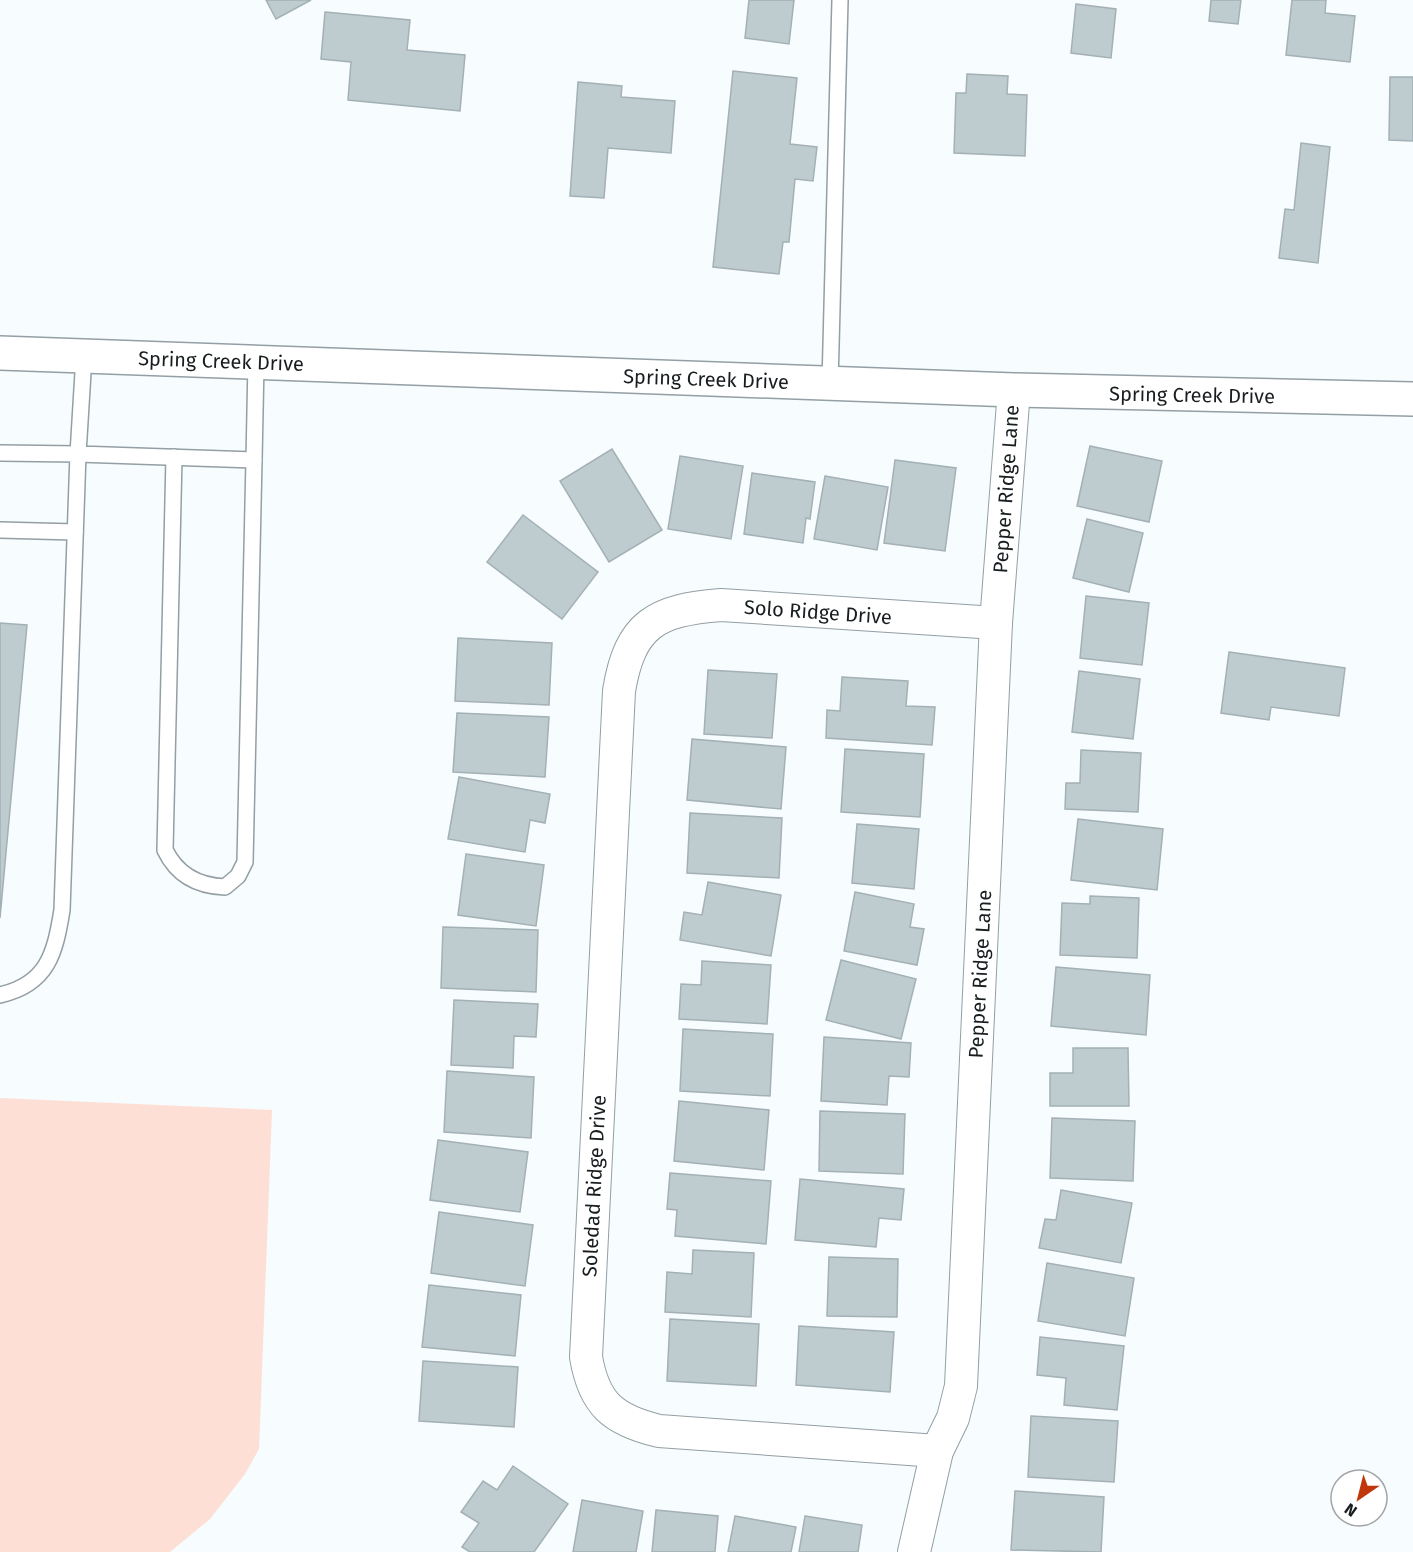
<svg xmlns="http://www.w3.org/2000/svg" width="1413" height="1552" font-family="'Fira Sans',sans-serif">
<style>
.green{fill:#fddfd6}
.building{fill:#beccd0;stroke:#a3b0b5;stroke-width:1.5}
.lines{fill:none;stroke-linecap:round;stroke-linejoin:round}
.service-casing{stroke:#939fa4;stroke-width:18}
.minor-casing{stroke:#939fa4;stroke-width:34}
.tertiary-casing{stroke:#939fa4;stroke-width:36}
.service{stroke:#fff;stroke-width:15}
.minor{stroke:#fff;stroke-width:32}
.tertiary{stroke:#fff;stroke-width:33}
.labels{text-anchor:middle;stroke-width:4.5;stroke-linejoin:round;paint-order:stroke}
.street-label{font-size:20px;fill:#181d1f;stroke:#fff}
</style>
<rect width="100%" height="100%" fill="#f7fcfe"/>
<polygon class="green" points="0,1098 272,1110 259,1449 245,1474 210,1519 170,1552 0,1552"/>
<g class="building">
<polygon points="266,0 311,0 276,19"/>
<polygon points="749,0 794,0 789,44 745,38"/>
<polygon points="1211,0 1241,0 1238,24 1209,21"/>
<polygon points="1292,0 1326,0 1325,13 1355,16 1350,62 1286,55"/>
<polygon points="1076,4 1116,9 1111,58 1071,53"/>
<polygon points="325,12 410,20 407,50 465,55 460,111 348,100 351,62 321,59"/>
<polygon points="733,71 797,78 790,144 817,147 813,181 795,179 789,242 783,242 779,274 713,267"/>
<polygon points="967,74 1008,76 1007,94 1027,95 1025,156 954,153 956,93 966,93"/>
<polygon points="1390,77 1413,77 1413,141 1389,140"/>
<polygon points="578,82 622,86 621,97 675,101 671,153 608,148 604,198 570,196"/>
<polygon points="1301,143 1330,147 1318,263 1279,258 1285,209 1294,210"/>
<polygon points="1090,446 1162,461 1149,522 1077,506"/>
<polygon points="612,449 662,530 609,562 560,481"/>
<polygon points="680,456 743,466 731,539 668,529"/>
<polygon points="895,460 956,468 945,551 884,543"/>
<polygon points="752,473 815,482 810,519 806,518 803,543 744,534"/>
<polygon points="825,476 888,487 877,550 814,539"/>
<polygon points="523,515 598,572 562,619 487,562"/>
<polygon points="1087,519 1143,533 1129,592 1073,578"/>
<polygon points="1086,596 1149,603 1142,665 1080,658"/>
<polygon points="0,623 27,625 0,918"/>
<polygon points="458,638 552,643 549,705 455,701"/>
<polygon points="1229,652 1345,668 1339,716 1271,707 1269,720 1221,713"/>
<polygon points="708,670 777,674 772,738 704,734"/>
<polygon points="1079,671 1140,679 1133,739 1072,732"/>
<polygon points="842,677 908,681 906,706 935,707 932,745 826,738 827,710 840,711"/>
<polygon points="457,713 549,717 545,777 453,772"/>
<polygon points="692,739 786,747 781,809 687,800"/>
<polygon points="845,749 924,754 920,817 841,812"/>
<polygon points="1081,750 1141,753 1138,812 1065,809 1066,783 1080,783"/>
<polygon points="459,777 550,794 545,823 530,820 525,852 448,839"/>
<polygon points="690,813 782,818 779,878 687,873"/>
<polygon points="1078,819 1163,829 1157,890 1071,880"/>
<polygon points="857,824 919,829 914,889 852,883"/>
<polygon points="466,854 544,865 536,926 458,915"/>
<polygon points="708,882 781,895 771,956 680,940 684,912 702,915"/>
<polygon points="855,892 914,904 910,927 924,929 917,965 844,951"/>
<polygon points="1090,896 1139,898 1137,958 1060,955 1062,903 1090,904"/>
<polygon points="443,927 538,930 536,992 441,988"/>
<polygon points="841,960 916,979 901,1039 826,1020"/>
<polygon points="702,961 771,965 767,1024 679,1019 681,984 701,985"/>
<polygon points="1056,967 1150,975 1146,1035 1051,1026"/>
<polygon points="454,1000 538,1004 536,1037 514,1036 513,1068 451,1065"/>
<polygon points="683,1029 773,1034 770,1096 680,1091"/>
<polygon points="824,1037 911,1043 909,1077 889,1076 887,1105 821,1101"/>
<polygon points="1073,1048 1128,1048 1129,1106 1050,1106 1050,1073 1073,1073"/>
<polygon points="447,1071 534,1077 531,1138 444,1132"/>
<polygon points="679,1101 769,1110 764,1170 674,1161"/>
<polygon points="820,1111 905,1114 903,1174 819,1171"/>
<polygon points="1052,1118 1135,1121 1133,1181 1050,1178"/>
<polygon points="438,1140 528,1152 520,1212 430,1200"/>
<polygon points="670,1173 771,1181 766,1244 675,1236 677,1210 667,1209"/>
<polygon points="800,1179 904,1189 901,1220 879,1218 876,1247 795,1240"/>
<polygon points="1061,1190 1132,1203 1121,1263 1039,1248 1045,1219 1056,1220"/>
<polygon points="439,1212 533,1225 525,1286 431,1273"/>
<polygon points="693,1250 754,1253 751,1317 665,1312 667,1272 692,1274"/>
<polygon points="829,1257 898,1259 897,1317 827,1316"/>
<polygon points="1047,1263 1134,1278 1125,1336 1038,1321"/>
<polygon points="429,1285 521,1295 515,1356 422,1347"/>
<polygon points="670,1319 759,1324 756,1386 667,1381"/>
<polygon points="799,1326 894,1332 890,1392 796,1385"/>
<polygon points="1040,1337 1124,1346 1117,1410 1064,1405 1066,1378 1037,1375"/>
<polygon points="423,1361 518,1367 514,1427 419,1421"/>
<polygon points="1031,1416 1118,1421 1114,1482 1028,1477"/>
<polygon points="513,1466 568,1504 534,1552 470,1552 462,1547 479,1523 461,1512 483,1481 497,1490"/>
<polygon points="1015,1491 1104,1497 1101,1552 1011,1550"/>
<polygon points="582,1500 643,1511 636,1552 573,1552"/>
<polygon points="656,1510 718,1516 715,1552 652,1552"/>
<polygon points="735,1516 796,1527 791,1552 728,1552"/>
<polygon points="805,1516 862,1525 858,1552 799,1552"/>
</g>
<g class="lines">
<g class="service-casing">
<g id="service">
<polyline points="84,356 78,454 254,460 256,363"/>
<polyline points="830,384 840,0"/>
<path d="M0 453 78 454 62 910C55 953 48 984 0 995"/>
<path d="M174 457 165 850C177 875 198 886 225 887L238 876 245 862 254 460"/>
<polyline points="0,530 75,532"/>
</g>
</g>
<g class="minor-casing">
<g id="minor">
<path d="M937 1451 659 1431C613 1420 594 1404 586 1357L619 691C630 624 656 610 721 605L996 623"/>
<polyline points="914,1552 937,1451 953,1418 961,1386 996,623 1014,390"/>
</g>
</g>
<g class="tertiary-casing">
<polyline id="tertiary" points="0,353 1014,390 1413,399"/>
</g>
<use href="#service" class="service"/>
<use href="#minor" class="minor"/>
<use href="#tertiary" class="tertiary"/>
</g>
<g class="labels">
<g class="street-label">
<text transform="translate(221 361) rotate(2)" y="7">Spring Creek Drive</text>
<text transform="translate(706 379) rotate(2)" y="7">Spring Creek Drive</text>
<text transform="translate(1192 395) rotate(1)" y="7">Spring Creek Drive</text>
<text transform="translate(1006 489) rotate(-86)" y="7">Pepper Ridge Lane</text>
<text transform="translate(818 612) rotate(4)" y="7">Solo Ridge Drive</text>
<text transform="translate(980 974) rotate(-87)" y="7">Pepper Ridge Lane</text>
<text transform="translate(594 1186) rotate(-87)" y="7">Soledad Ridge Drive</text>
</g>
</g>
<g transform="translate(1359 1498) rotate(215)"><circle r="28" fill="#ffffff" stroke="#a3a5a5" stroke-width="1.5"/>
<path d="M0-4.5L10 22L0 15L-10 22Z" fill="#c0370c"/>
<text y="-9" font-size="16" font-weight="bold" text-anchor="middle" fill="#181d1f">N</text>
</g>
</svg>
